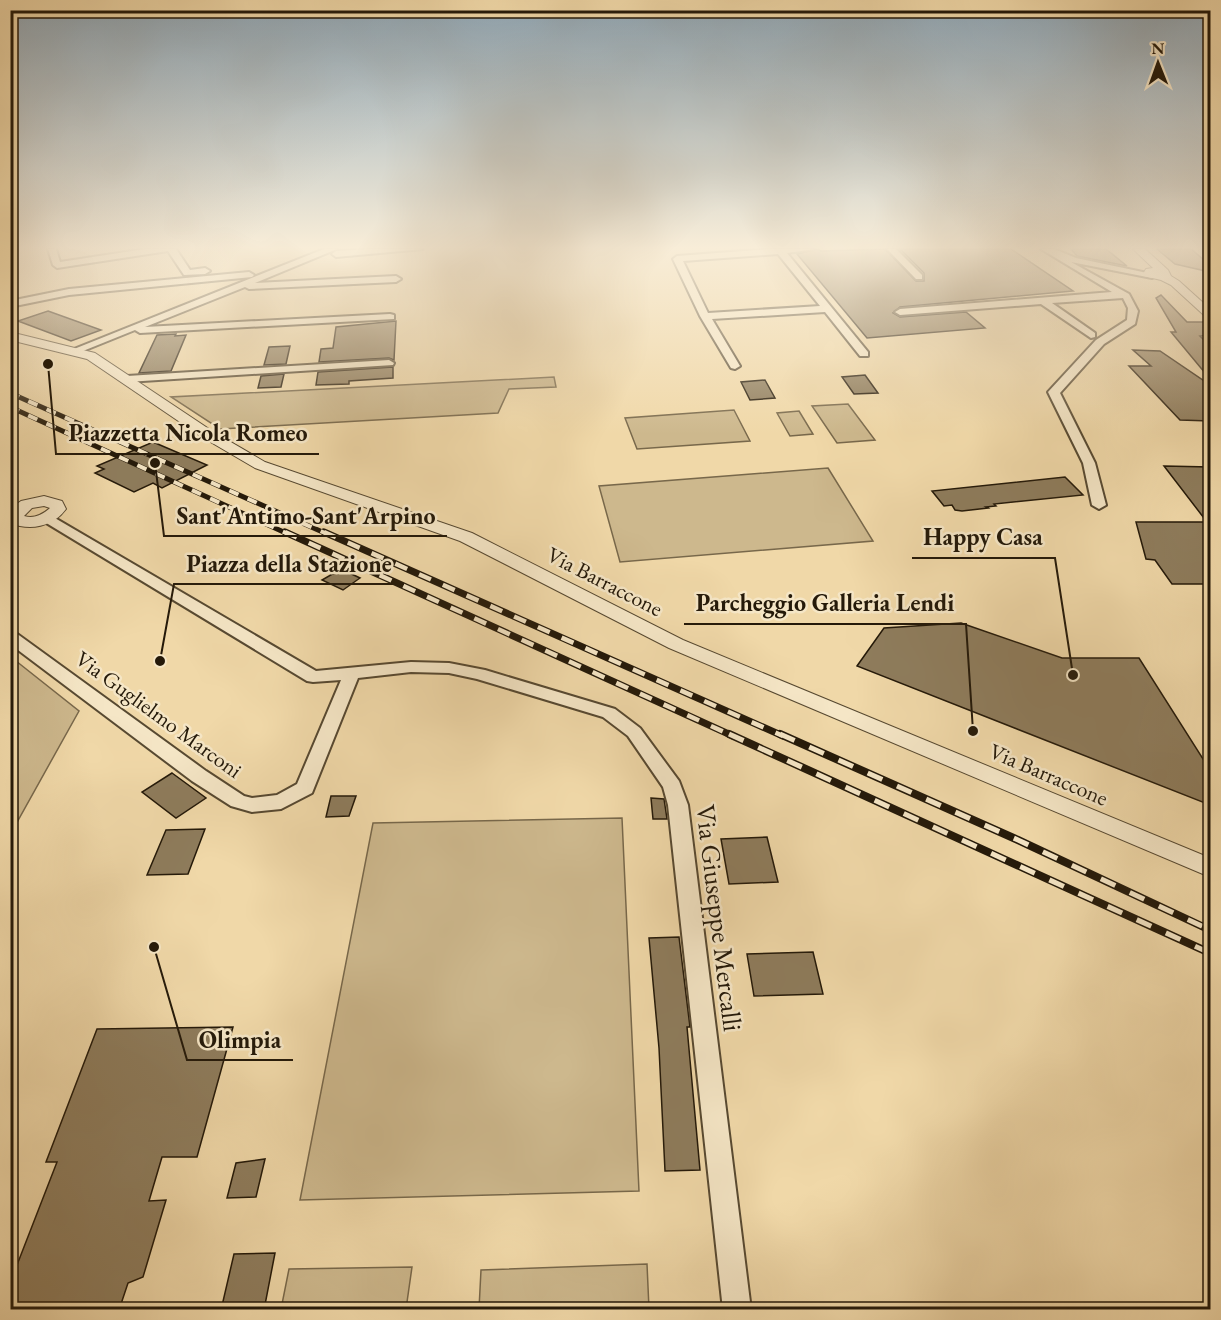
<svg xmlns="http://www.w3.org/2000/svg" width="1221" height="1320" font-family="'EB Garamond',serif">
<style>
.green{fill:#cdb88d;stroke:#78684b;stroke-width:1.5}
.building{fill:#8e7c5c;stroke:#241909;stroke-width:1.5}
.lines{fill:none;stroke-linecap:round;stroke-linejoin:round}
.minor-casing{stroke:#574931;stroke-width:4}
.tertiary-casing{stroke:#574931;stroke-width:2}
.minor{fill:#f5e6c6;fill-rule:evenodd}
.tertiary{fill:#f5e6c6;fill-rule:evenodd}
.rail-far2-casing{stroke:#241909;stroke-width:5}
.rail-far1-casing{stroke:#241909;stroke-width:7}
.rail-casing{stroke:#241909;stroke-width:8}
.rail-far2{stroke:#f5e6c6;stroke-width:4;stroke-dasharray:10;stroke-linecap:butt}
.rail-far1{stroke:#f5e6c6;stroke-width:4.5;stroke-dasharray:13;stroke-linecap:butt}
.rail{stroke:#f5e6c6;stroke-width:5;stroke-dasharray:16;stroke-linecap:butt}
.labels{text-anchor:middle;stroke-width:5;stroke-linejoin:round;paint-order:stroke}
.street-label{font-size:22px;fill:#241909;stroke:#f5e6c6}
.near-street-label{font-size:27px;fill:#241909;stroke:#f5e6c6}
.leader{fill:none;stroke:#241909;stroke-width:2}
.callout-dot{fill:#241909;stroke:#f5e6c6;stroke-width:2}
.callout-label{font-size:24px;text-anchor:middle;font-weight:bold;fill:#241909;stroke:#f5e6c6;stroke-width:5;stroke-linejoin:round;paint-order:stroke}
</style>
<rect width="100%" height="100%" fill="#f0d8a8"/>
<filter id="stains"><feTurbulence type="fractalNoise" baseFrequency=".00333" numOctaves="4"/><feColorMatrix values="0 0 0 0 .2 0 0 0 0 .09 0 0 0 0 .02 0 0 0 .5 -.17"/></filter>
<radialGradient id="worn" r=".72"><stop offset=".6" stop-color="#630" stop-opacity="0"/><stop offset="1" stop-color="#630" stop-opacity=".3"/></radialGradient>
<g class="green">
<polygon points="554,377 556,387 509,389 498,413 220,429 171,397"/>
<polygon points="848,404 875,440 837,443 812,406"/>
<polygon points="734,410 750,441 637,449 625,418"/>
<polygon points="799,411 813,434 790,436 777,413"/>
<polygon points="828,468 873,541 620,562 599,486"/>
<polygon points="11,657 79,711 11,833"/>
<polygon points="622,818 639,1191 300,1200 373,823"/>
<polygon points="647,1264 649,1309 479,1309 481,1270"/>
<polygon points="412,1267 406,1309 281,1309 289,1269"/>
</g>
<g class="building">
<polygon points="817,249 821,251 885,249 916,281 924,281 924,273 900,249 1011,249 1073,291 900,307 893,313 900,317 966,312 985,328 867,338 797,254"/>
<polygon points="1071,249 1106,249 1127,266 1077,256"/>
<polygon points="1157,249 1191,249 1210,265 1210,272 1175,264"/>
<polygon points="1161,295 1187,322 1210,322 1210,335 1200,336 1210,346 1210,379 1171,332 1176,332 1156,298"/>
<polygon points="48,311 101,330 71,341 18,321"/>
<polygon points="396,321 394,360 389,358 319,362 321,349 333,348 336,327"/>
<polygon points="176,334 175,336 186,335 171,371 139,373 157,335"/>
<polygon points="290,346 286,364 264,365 269,347"/>
<polygon points="1133,350 1160,351 1210,385 1210,421 1180,420 1129,366 1151,366"/>
<polygon points="393,367 393,378 349,381 349,384 316,385 318,372"/>
<polygon points="284,374 281,387 258,388 261,376"/>
<polygon points="865,375 878,393 854,394 842,377"/>
<polygon points="765,380 775,398 750,400 741,382"/>
<polygon points="153,442 207,465 162,488 153,483 134,492 95,473 104,469 97,466"/>
<polygon points="1164,466 1210,467 1210,584 1172,584 1155,560 1146,559 1136,522 1207,522"/>
<polygon points="1065,477 1083,495 994,504 996,506 986,507 988,508 962,511 955,510 952,505 944,506 932,491"/>
<polygon points="341,569 360,578 343,590 322,580"/>
<polygon points="961,623 1062,658 1139,658 1210,770 1210,805 857,666 884,628"/>
<polygon points="172,773 206,798 176,818 142,792"/>
<polygon points="331,796 356,796 349,816 326,817"/>
<polygon points="651,798 664,799 667,819 653,819"/>
<polygon points="205,829 188,874 147,875 166,830"/>
<polygon points="767,837 778,882 729,884 721,839"/>
<polygon points="679,937 690,1027 687,1027 700,1170 665,1171 659,1048 649,938"/>
<polygon points="813,952 823,994 754,996 747,954"/>
<polygon points="233,1027 197,1157 162,1157 149,1201 166,1200 143,1277 128,1283 119,1310 10,1310 10,1283 57,1162 46,1162 97,1029"/>
<polygon points="265,1159 256,1197 227,1198 236,1163"/>
<polygon points="275,1253 264,1310 221,1310 234,1254"/>
</g>
<g class="lines">
<g class="minor-casing">
<g id="minor">
<polygon points="48,249 56,249 60,262 145,249 176,249 190,270 205,268 210,271 205,274 184,275 168,251 57,268 53,265"/>
<polygon points="324,249 337,249 255,283 396,276 401,279 396,282 249,289 245,287 145,327 390,314 394,315 394,319 140,333 135,330 78,353 74,354 69,351"/>
<polygon points="368,249 423,249 336,257 332,254 336,251"/>
<path d="M769 249H815L787 253 868 352V356H860L825 312 712 319 740 366 735 369 731 368 700 316 673 259 677 256ZM778 254 820 306 708 313 683 261Z"/>
<polygon points="887,249 896,249 922,275 922,279 916,279"/>
<polygon points="1041,249 1054,249 1076,258 1157,275 1152,278 1071,262 1129,294 1138,311 1135,324 1104,344 1060,393 1095,463 1106,505 1099,509 1092,505 1083,463 1048,392 1096,340 1127,320 1128,308 1123,298 1052,303 1095,333 1095,337 1091,338 1041,304 900,315 895,312 900,309 1112,292"/>
<polygon points="249,272 254,275 252,277 69,295 10,307 10,301 69,289"/>
<polygon points="389,360 394,363 393,365 127,382 121,379 127,376"/>
<polygon points="48,514 316,671 411,662 449,663 485,670 615,709 640,728 679,781 688,805 751,1310 723,1310 668,805 663,787 628,736 603,717 477,679 449,673 411,672 358,678 312,793 281,809 252,812 231,806 192,781 10,644 10,631 16,633 206,771 244,796 252,798 277,795 297,784 341,680 313,682 307,681 43,521 41,518 43,515"/>
</g>
</g>
<g class="tertiary-casing">
<g id="tertiary">
<polygon points="1133,249 1145,249 1168,270 1171,276 1179,281 1210,309 1210,318 1206,317 1171,285 1161,280 1144,276 1143,274 1146,269 1153,268"/>
<polygon points="10,332 95,353 212,431 265,462 472,533 683,640 1210,858 1210,877 669,648 460,541 255,468 202,437 87,359 10,340"/>
<path d="M44 496 62 501 66 509C53 527 30 531 10 523V509L21 501ZM44 506 50 508C42 515 34 519 24 516L32 508Z"/>
</g>
</g>
<use href="#minor" class="minor"/>
<use href="#tertiary" class="tertiary"/>
<g class="rail-far2-casing">
<g id="rail-far2">
<polyline points="10,393 327,534"/>
<polyline points="10,407 288,534"/>
</g>
</g>
<g class="rail-far1-casing">
<g id="rail-far1">
<polyline points="285,532 733,736"/>
<polyline points="324,532 783,736"/>
</g>
</g>
<g class="rail-casing">
<g id="rail">
<polyline points="729,734 1210,953"/>
<polyline points="780,734 1018,840 1210,930"/>
</g>
</g>
<use href="#rail-far2" class="rail-far2"/>
<use href="#rail-far1" class="rail-far1"/>
<use href="#rail" class="rail"/>
</g>
<linearGradient id="sky" x2="0" y2="1"><stop stop-color="#8fa8b9"/><stop offset="0.57" stop-color="#f8edd8"/><stop offset="1" stop-color="#f8edd8" stop-opacity="0"/></linearGradient>
<rect width="1221" height="434" fill="url(#sky)"/>
<g class="labels">
<g class="street-label">
<text transform="translate(605 581) rotate(27)" y="8">Via Barraccone</text>
<text transform="translate(159 714) rotate(36)" y="8">Via Guglielmo Marconi</text>
<text transform="translate(1049 774) rotate(23)" y="8">Via Barraccone</text>
</g>
<g class="near-street-label">
<text transform="translate(719 918) rotate(83)" y="9">Via Giuseppe Mercalli</text>
</g>
</g>
<path class="leader" d="M48 364L56 454H319M155 463L164 536H447M1073 675L1055 558H912M160 661L174 584H404M973 731L966 624H684M154 947L187 1060H293"/>
<g class="callout-dot">
<circle cx="48" cy="364" r="6"/>
<circle cx="155" cy="463" r="6"/>
<circle cx="1073" cy="675" r="6"/>
<circle cx="160" cy="661" r="6"/>
<circle cx="973" cy="731" r="6"/>
<circle cx="154" cy="947" r="6"/>
</g>
<g class="callout-label">
<text x="188" y="441">Piazzetta Nicola Romeo</text>
<text x="306" y="524">Sant'Antimo-Sant'Arpino</text>
<text x="983" y="545">Happy Casa</text>
<text x="289" y="572">Piazza della Stazione</text>
<text x="825" y="611">Parcheggio Galleria Lendi</text>
<text x="240" y="1048">Olimpia</text>
</g>
<rect width="1221" height="1320" fill="none" stroke="#f0d8a8" stroke-width="36"/>
<rect x="12" y="12" width="1197" height="1296" fill="none" stroke="#241909" stroke-width="3"/>
<rect x="18" y="18" width="1185" height="1284" fill="none" stroke="#241909" stroke-width="1.5"/>
<g transform="translate(1158 63) rotate(359)" stroke="#f5e6c6" stroke-width="4.5" paint-order="stroke">
<path d="M0-4.5L10 22L0 15L-10 22Z" fill="#241909"/>
<text y="-9" font-size="16" font-weight="bold" text-anchor="middle" fill="#241909">N</text>
</g>
<rect width="100%" height="100%" filter="url(#stains)"/>
<rect width="100%" height="100%" fill="url(#worn)"/>
</svg>
